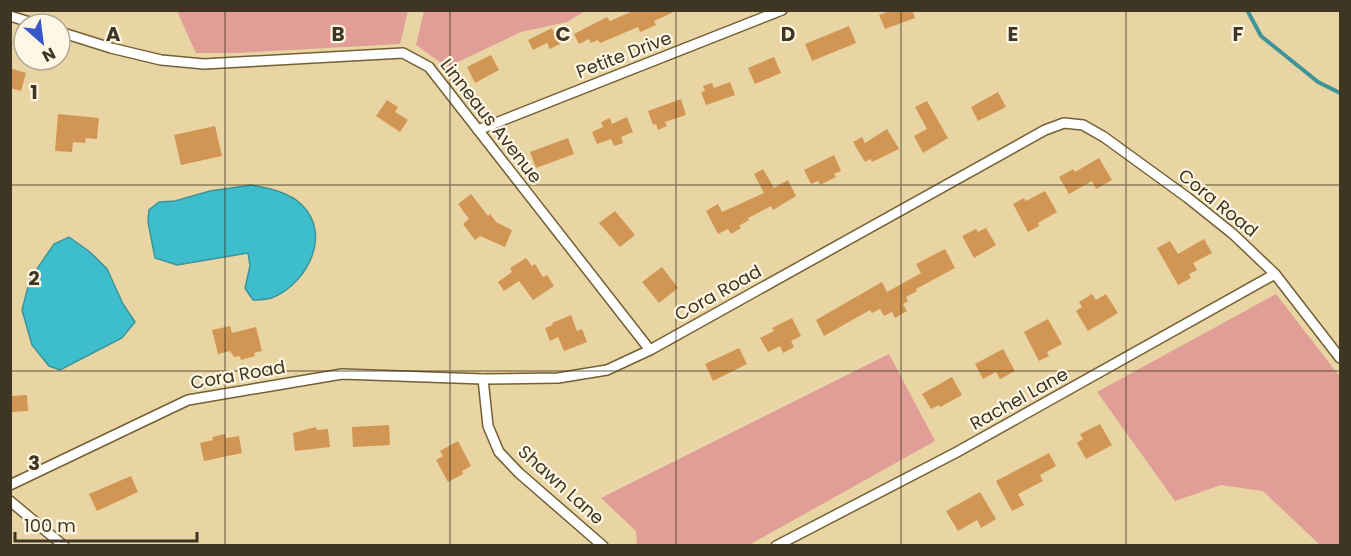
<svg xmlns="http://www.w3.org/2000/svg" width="1351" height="556" font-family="Poppins,sans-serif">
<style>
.green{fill:#e09e96}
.water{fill:#3ebdcc;stroke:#3e9499;stroke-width:1.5}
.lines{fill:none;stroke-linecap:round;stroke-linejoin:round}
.stream{stroke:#3e9499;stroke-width:4}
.building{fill:#d29654}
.minor-casing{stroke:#736033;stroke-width:12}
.minor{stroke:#fff;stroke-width:9}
.grid{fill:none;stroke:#3e3622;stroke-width:1.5;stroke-opacity:0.55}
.labels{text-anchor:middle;stroke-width:4.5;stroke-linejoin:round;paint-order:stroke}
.street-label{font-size:18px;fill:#3e3622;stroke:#fff6e3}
.grid-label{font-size:20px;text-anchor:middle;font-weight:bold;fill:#3e3622;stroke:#fff6e3;stroke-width:4.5;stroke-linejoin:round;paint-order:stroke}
</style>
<rect width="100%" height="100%" fill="#e9d4a4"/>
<g class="green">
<polygon points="177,11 408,10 408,11 400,44 236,53 196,53"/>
<polygon points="424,11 424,10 585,11 567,22 521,32 447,67 416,45"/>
<polygon points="1276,294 1340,377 1340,545 1320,545 1263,491 1221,485 1175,501 1097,392"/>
<polygon points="889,354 935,441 749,545 637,545 636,531 601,498"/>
</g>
<g class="water">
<path d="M251 185C268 188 289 192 302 205 332 235 307 281 276 296 269 300 260 300 253 300L245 288 250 266 248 253 177 265 155 258 148 222 149 210 159 202 175 201 210 191Z"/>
<polygon points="69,237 90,252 107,269 123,304 135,322 122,338 60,370 49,366 32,345 22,310 30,279 54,244"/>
</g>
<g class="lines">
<polyline class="stream" points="1247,10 1261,36 1318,82 1340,93"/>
</g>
<g class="building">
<polygon points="635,10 678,10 654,21 656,25 640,32 638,27 600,43 598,40 591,43 589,39 579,44 574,34 607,17 610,21"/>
<polygon points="892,10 912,10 915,18 885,29 879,15"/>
<polygon points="849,26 856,43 812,61 805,44"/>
<polygon points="552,28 560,44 550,49 547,43 533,50 528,40"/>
<polygon points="491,55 499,70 475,83 467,67"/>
<polygon points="774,57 781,73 755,84 748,68"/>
<polygon points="10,68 26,73 21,91 10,88"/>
<polygon points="730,82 735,95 706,105 701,92 705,91 703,86 712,83 714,88"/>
<polygon points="998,92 1006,107 978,121 971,107"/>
<polygon points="681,99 686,115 665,122 667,126 658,130 656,124 653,125 648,111"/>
<polygon points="387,100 398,107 395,112 408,120 400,132 376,116"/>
<polygon points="927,101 948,138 923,153 914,136 927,129 915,107"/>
<polygon points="58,114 99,118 97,139 86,138 85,143 73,142 72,152 55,151"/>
<polygon points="627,117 633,132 621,137 623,143 614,146 611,139 597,144 592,132 603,127 601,122 610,118 612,124"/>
<polygon points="215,126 222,156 181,165 174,135"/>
<polygon points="887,129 899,149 872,162 870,159 865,162 853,142 862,137 865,143"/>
<polygon points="568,138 574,154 536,168 530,152"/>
<polygon points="834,155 841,171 834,174 836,177 820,185 818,181 811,184 804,170"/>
<polygon points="1099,158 1112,180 1096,189 1092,181 1069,194 1059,177 1073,169 1075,172"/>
<polygon points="763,169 774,188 788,180 796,196 773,210 771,206 748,218 749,220 739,226 741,228 731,234 728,229 718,234 706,211 718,204 722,212 764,193 754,174"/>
<polygon points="1045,191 1057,212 1038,223 1039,226 1028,232 1013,204 1024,198 1026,201"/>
<polygon points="471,194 488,216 490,214 496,222 512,230 505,247 480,236 475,240 463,224 469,219 458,204"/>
<polygon points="615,211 635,235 620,247 599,223"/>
<polygon points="986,228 996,245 974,258 962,236 976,229 978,232"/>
<polygon points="1204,239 1212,253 1193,263 1197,270 1189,274 1191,278 1178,285 1157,248 1170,241 1178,254"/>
<polygon points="945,249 955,268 916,289 917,291 906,297 908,301 903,304 907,311 895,318 892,312 884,316 880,309 872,313 870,310 824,336 816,320 882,282 887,292 921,273 916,264"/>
<polygon points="526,258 532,266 535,264 543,277 547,275 554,286 533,300 519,281 504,291 498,282 512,272 510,268"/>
<polygon points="662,267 678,288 659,303 642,282"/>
<polygon points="1092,294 1096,300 1106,294 1118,313 1088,331 1076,311 1082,307 1079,302"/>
<polygon points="571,315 577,331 582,329 587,342 564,351 558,337 550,341 545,328 553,325 552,323"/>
<polygon points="792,318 801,336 791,341 794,347 783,353 780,346 768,352 760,338 774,331 772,328"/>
<polygon points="1048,319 1062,344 1047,352 1049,356 1039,361 1024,332"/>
<polygon points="230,326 232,333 256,327 262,351 254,353 255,356 241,360 240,356 234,357 230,351 218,354 212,330"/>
<polygon points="739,348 747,364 713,381 705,364"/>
<polygon points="1003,349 1015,371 1000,379 996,372 983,379 975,364"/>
<polygon points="952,377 962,395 940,407 939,405 931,409 922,394"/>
<polygon points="27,395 28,411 10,412 10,396"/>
<polygon points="1100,424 1112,445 1086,459 1077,443 1083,439 1080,434"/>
<polygon points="389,425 390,445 353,447 352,427"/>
<polygon points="316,427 317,430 328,429 330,447 295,451 293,433"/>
<polygon points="225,434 226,438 239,436 242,453 204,461 200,443 213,440 212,437"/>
<polygon points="458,441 471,466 462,471 463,474 448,482 436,460 443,456 440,451"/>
<polygon points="1049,453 1056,466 1040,475 1043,481 1018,494 1024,505 1012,511 996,481"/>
<polygon points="131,476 138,492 97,511 89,494"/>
<polygon points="980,492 996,519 981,528 977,520 958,531 946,511"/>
</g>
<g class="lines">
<g class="minor-casing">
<g id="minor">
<polyline points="10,16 36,24"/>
<polyline points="60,32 111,48 161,60 204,64 403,53 429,67 650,350"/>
<polyline points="478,130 782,10"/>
<polyline points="483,379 488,426 499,452 519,473 603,546"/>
<polyline points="10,485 188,400 342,374 483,379 558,378 607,370 650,350 1045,130 1064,123 1083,125 1104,137 1188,198 1233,234 1275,274 1340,358"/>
<polyline points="10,501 64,546"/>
<polyline points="776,546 957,452 1275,274"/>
</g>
</g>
<use href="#minor" class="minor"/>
</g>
<path class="grid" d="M225 10V546M450 10V546M676 10V546M901 10V546M1126 10V546M10 185H1340M10 371H1340"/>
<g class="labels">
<g class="street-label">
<text transform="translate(624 55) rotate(-21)" y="6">Petite Drive</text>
<text transform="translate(491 121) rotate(52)" y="6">Linneaus Avenue</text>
<text transform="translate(1218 203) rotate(39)" y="6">Cora Road</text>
<text transform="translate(718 293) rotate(-29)" y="6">Cora Road</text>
<text transform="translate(238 375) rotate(-10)" y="6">Cora Road</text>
<text transform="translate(1019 399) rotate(-29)" y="6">Rachel Lane</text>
<text transform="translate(561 485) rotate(42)" y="6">Shawn Lane</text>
</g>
</g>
<g class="grid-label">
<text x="113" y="41">A</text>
<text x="338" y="41">B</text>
<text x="563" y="41">C</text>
<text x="788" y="41">D</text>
<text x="1013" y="41">E</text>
<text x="1238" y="41">F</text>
<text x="34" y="99">1</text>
<text x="34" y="285">2</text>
<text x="34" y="470">3</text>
</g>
<rect width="1351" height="556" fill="none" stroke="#3e3622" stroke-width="24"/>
<g transform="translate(42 42) rotate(152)"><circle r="28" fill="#fff6e3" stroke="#b2a996" stroke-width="1.5"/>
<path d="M0-4.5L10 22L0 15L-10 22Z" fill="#3557c8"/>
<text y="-9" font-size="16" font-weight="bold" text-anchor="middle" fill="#3e3622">N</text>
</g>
<path d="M15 532v9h182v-9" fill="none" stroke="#3e3622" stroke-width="3"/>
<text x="24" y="532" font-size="18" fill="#3e3622" stroke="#fff6e3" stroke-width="4.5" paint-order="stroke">100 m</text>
</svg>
